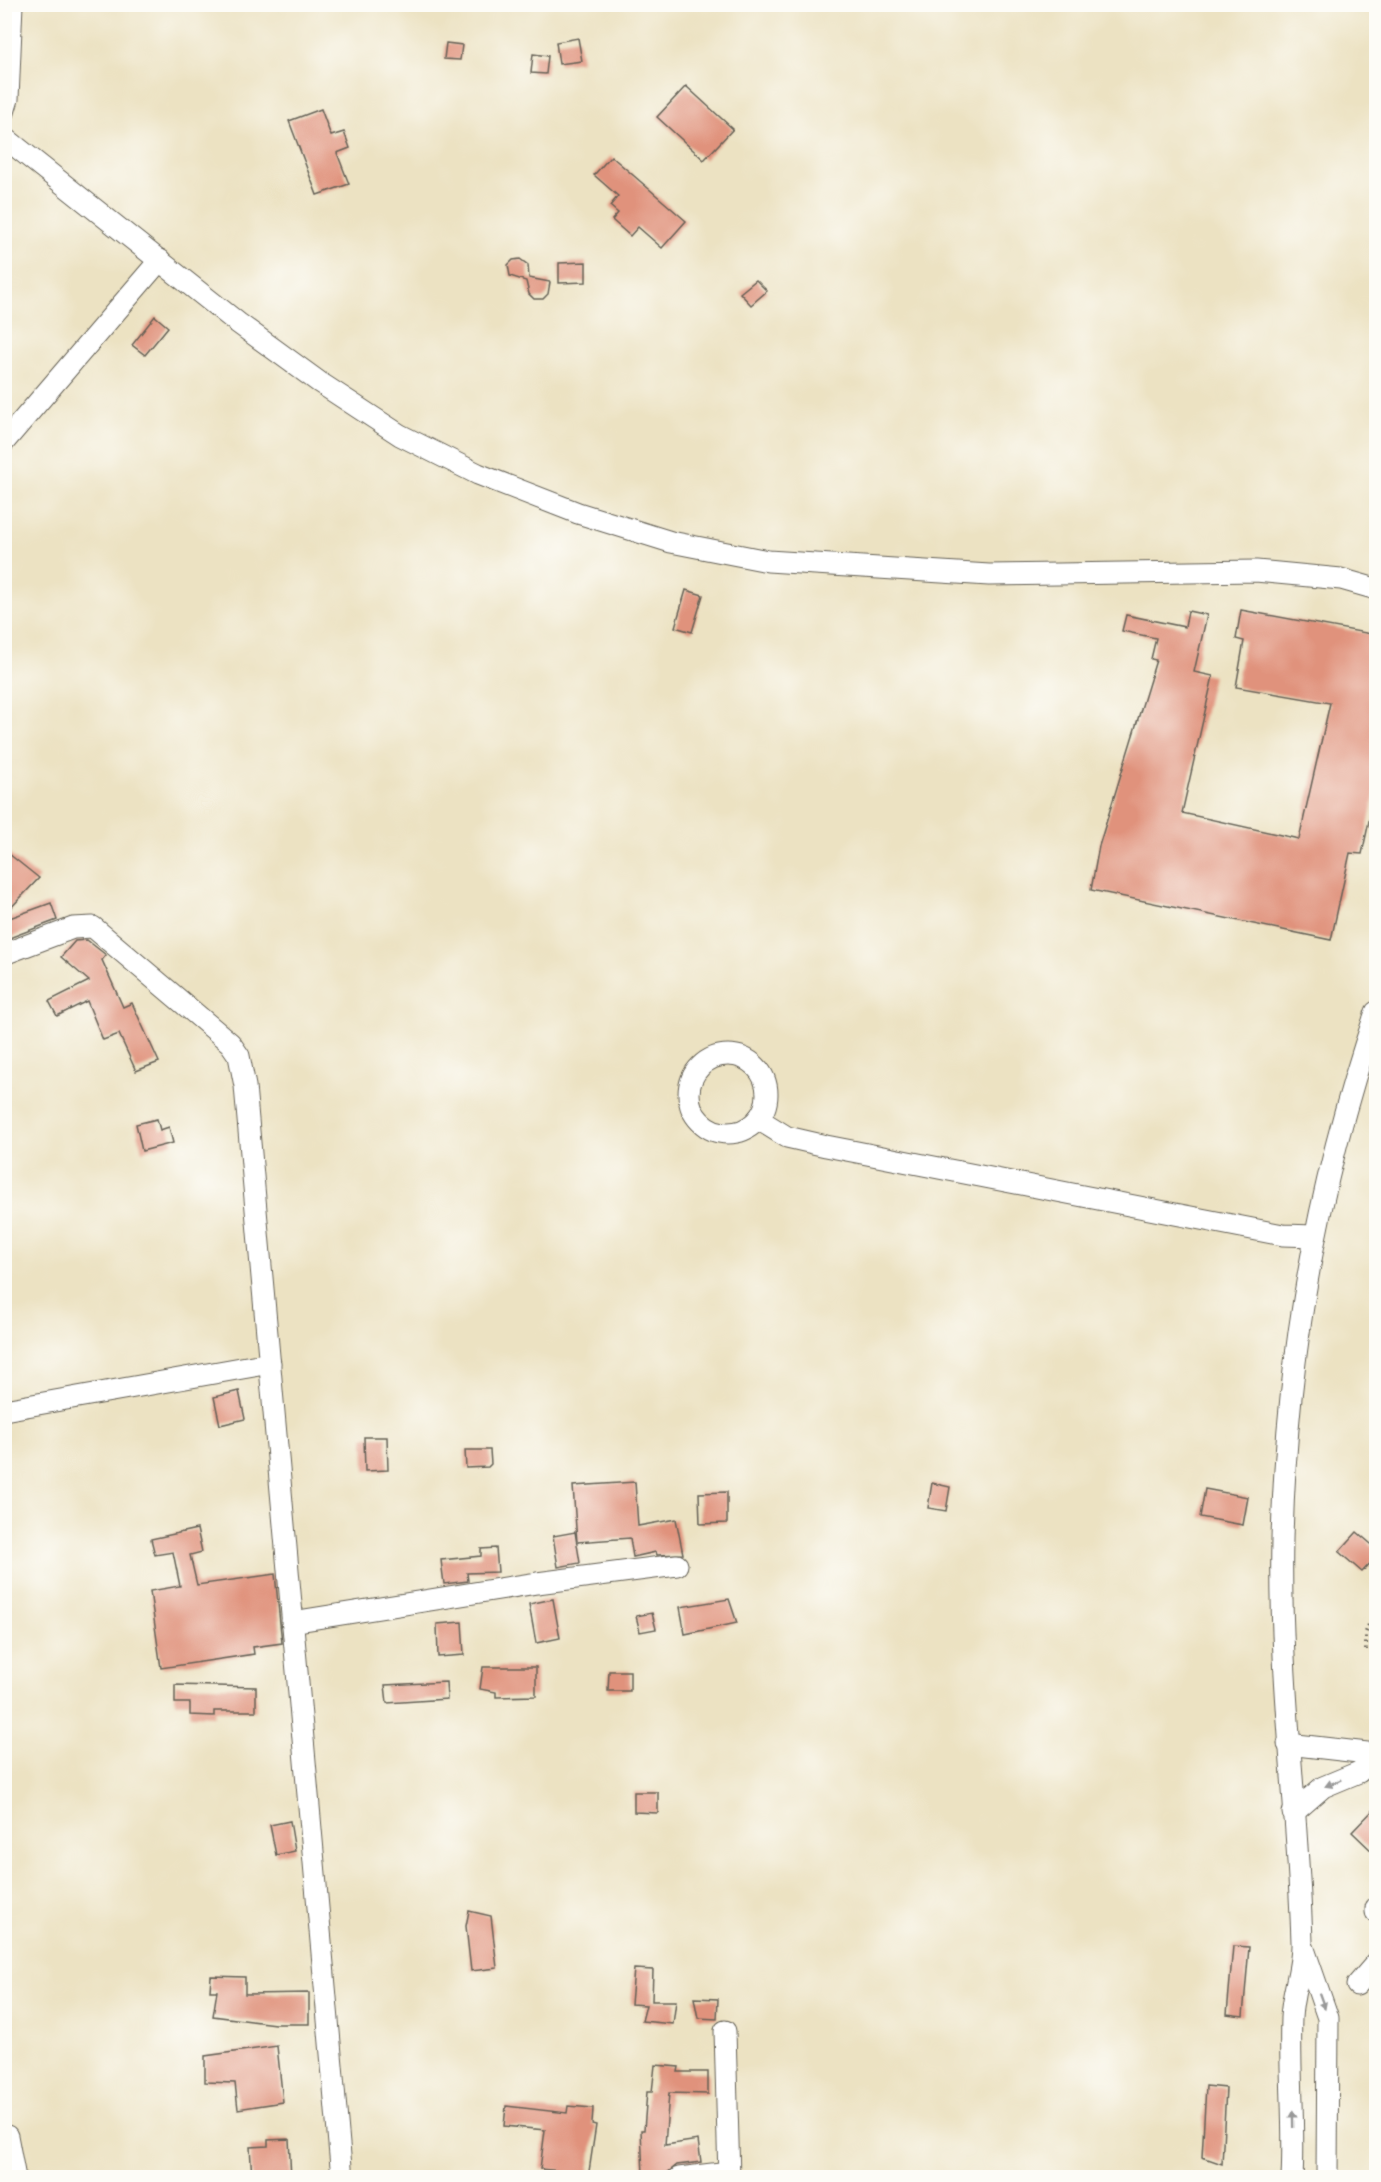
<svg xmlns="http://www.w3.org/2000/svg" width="1381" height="2182" font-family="'IM FELL French Canon',serif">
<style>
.building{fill:#e0927c}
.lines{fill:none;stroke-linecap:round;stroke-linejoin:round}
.minor-casing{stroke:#656156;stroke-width:23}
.path{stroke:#656156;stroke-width:4;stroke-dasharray:1.5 4.5;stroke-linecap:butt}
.minor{stroke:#fff;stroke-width:21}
.oneway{fill:#999}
</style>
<rect width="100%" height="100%" fill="#fdfcf7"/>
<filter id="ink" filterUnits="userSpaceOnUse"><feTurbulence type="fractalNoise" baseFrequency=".0167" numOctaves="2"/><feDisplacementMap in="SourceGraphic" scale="12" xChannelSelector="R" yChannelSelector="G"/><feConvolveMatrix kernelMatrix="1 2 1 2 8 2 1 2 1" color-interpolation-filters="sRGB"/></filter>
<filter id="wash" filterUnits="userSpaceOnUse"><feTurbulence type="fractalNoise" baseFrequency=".008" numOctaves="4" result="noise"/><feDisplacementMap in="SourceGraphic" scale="24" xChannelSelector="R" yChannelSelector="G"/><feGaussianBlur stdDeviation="1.35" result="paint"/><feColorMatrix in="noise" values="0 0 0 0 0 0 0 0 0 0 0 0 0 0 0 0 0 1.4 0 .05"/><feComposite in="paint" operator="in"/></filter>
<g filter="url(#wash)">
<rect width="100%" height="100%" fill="#ece2c2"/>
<g id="blocks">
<g class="building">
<polygon points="578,38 582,61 559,64 556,42"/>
<polygon points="446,43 462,45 460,60 444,59"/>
<polygon points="533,54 548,56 546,74 531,73"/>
<polygon points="686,86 733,129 704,160 657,117"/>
<polygon points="321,109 331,136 344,132 350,148 337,153 349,184 317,195 289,121"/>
<polygon points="611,156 686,221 662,248 638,227 630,236 612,220 618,213 610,206 618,196 594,175"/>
<polygon points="520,259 528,265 529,278 550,282 548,294 543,299 534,299 529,294 526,281 510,276 508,265 513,260"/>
<polygon points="586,262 586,282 559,283 559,263"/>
<polygon points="756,280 767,291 751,305 740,293"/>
<polygon points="155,316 168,327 145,355 132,345"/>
<polygon points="686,590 703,595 692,632 675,627"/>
<polygon points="1241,610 1377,635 1377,784 1362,854 1350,853 1331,940 1091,890 1099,846 1156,660 1151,659 1156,638 1122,631 1126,615 1185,627 1188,611 1207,615 1194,672 1213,676 1182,813 1299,839 1330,703 1236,687 1244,641 1236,639"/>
<polygon points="4,850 39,878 4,915"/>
<polygon points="51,903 57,920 4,940 4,920"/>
<polygon points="87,940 106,955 102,960 123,1007 132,1003 159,1062 136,1071 119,1034 103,1040 87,1001 57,1016 49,1001 89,981 61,957 75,941"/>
<polygon points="157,1119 160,1130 169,1127 173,1143 142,1151 136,1124"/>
<polygon points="239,1391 245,1419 220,1425 214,1397"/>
<polygon points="364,1437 387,1437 388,1470 365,1471"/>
<polygon points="465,1450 490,1450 491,1464 488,1467 466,1468"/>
<polygon points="635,1482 638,1526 676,1519 683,1554 657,1555 656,1552 633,1557 630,1538 577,1542 573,1486"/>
<polygon points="932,1483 950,1487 946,1511 928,1508"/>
<polygon points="1205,1489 1248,1497 1243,1525 1200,1517"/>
<polygon points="727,1492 727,1523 700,1524 699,1493"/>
<polygon points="197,1529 202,1552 190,1555 197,1585 275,1574 282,1643 253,1647 254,1654 161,1668 150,1591 180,1586 173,1552 155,1555 151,1539"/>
<polygon points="575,1532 580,1563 558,1567 553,1536"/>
<polygon points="1357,1532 1377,1549 1377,1556 1362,1572 1339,1552"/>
<polygon points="496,1548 498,1572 467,1573 468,1581 444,1584 441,1560 481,1556 481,1549"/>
<polygon points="553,1599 560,1638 536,1643 529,1604"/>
<polygon points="729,1599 737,1623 685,1634 680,1607"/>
<polygon points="652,1613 656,1629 640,1632 636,1616"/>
<polygon points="462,1622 464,1655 438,1657 437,1624"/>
<polygon points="483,1667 536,1667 536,1696 496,1697 496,1692 480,1689"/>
<polygon points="609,1671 630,1671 630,1691 608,1691"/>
<polygon points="446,1682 447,1699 387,1703 385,1685"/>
<polygon points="175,1685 256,1687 256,1711 214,1711 214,1716 190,1715 190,1703 175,1703"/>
<polygon points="634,1792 658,1792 658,1813 634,1812"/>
<polygon points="1377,1806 1377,1856 1352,1832"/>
<polygon points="290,1821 295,1851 276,1855 270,1825"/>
<polygon points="469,1911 491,1916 497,1968 471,1971 466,1926"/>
<polygon points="1233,1946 1249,1947 1243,2016 1227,2014"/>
<polygon points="634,1969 653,1970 652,2001 676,2001 673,2024 642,2021 646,2005 631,2004"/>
<polygon points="211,1976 245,1977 245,1994 309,1993 309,2024 275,2024 213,2016 217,1991 210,1991"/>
<polygon points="694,1998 718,1999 717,2019 698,2018"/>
<polygon points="277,2046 283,2102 238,2109 235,2083 205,2082 205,2056"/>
<polygon points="655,2065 679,2067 678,2072 708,2072 708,2094 669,2093 665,2145 698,2140 701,2162 677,2165 667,2173 643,2175 641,2130 644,2130 647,2092 652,2092"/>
<polygon points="1206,2086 1226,2088 1222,2164 1202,2157"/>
<polygon points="506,2106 567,2113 568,2106 593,2108 592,2124 596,2125 588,2178 559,2178 560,2171 540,2169 545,2130 504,2126"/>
<polygon points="289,2139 291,2178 252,2178 250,2147 268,2146 268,2140"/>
</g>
</g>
</g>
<g filter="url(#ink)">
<use href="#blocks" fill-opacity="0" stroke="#656156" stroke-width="1.5"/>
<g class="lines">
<g class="minor-casing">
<g id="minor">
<polyline points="4,112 8,99 12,4"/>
<polyline points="4,137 238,323 319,382 400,435 478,474 578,513 671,542 768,561 989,575 1256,571 1341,579 1376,589"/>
<polyline points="4,442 160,260"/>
<polyline points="4,954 73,928 93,927 230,1043 239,1056 245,1086 342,2178"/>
<circle cx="728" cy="1094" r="39"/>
<polyline points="758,1119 787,1137 826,1146 1283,1235 1315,1236"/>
<polyline points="4,1410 270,1363"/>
<polyline points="292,1622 537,1583 677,1565"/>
<polyline points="1288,1744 1376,1754"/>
<polyline points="1293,1813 1323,1787 1359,1772 1376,1758"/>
<polyline points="1376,1908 1376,1912"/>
<polyline points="1304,1949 1328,2018 1327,2178"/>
<polyline points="1357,1985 1376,1963"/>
<polyline points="725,2031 729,2178"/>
<polyline points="7,2136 15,2178"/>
<polyline points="679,2178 729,2172"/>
<path d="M1292 2178C1295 2124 1289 2071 1291 2018 1292 1992 1303 1967 1302 1942 1298 1808 1279 1675 1282 1540 1286 1360 1318 1182 1376 1012"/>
</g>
</g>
<polyline class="path" points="1366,1650 1366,1632 1376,1607"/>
<use href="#minor" class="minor"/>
</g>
<defs><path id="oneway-solid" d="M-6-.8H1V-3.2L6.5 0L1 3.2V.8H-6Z" transform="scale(1.5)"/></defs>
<g class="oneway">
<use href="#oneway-solid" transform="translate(1333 1783) rotate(157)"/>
<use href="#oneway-solid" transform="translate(1322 2001) rotate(70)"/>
<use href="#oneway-solid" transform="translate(1293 2119) rotate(-91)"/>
</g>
</g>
<rect width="1381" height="2182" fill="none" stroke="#fdfcf7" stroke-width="24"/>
</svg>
